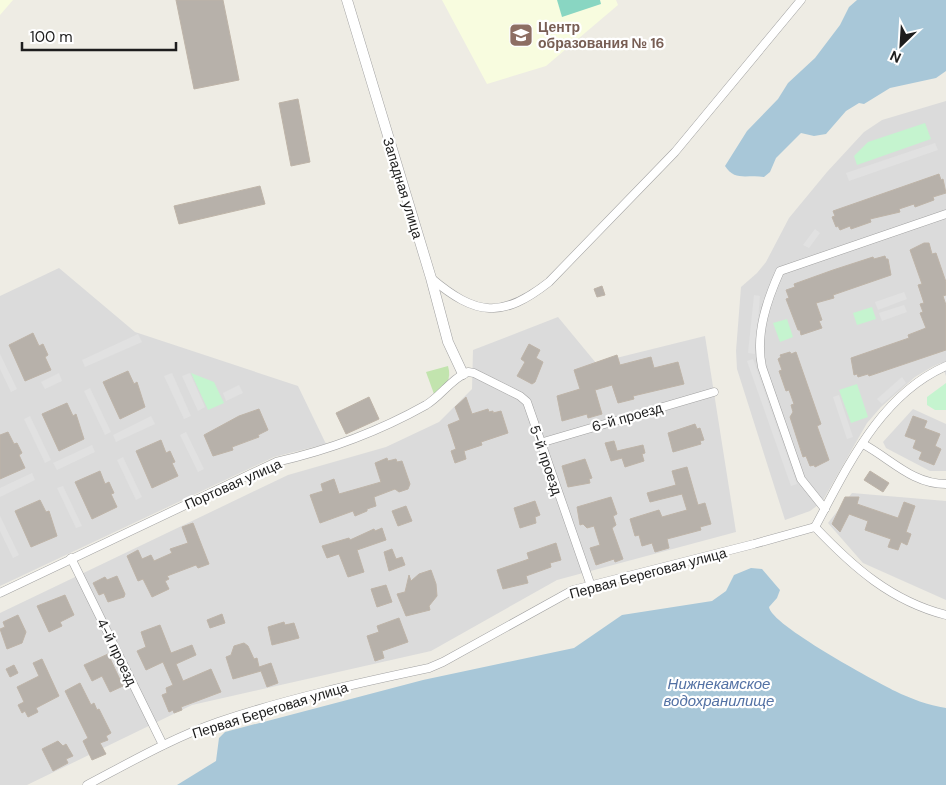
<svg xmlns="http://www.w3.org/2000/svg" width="946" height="785" font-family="'DM Sans',sans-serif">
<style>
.residential{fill:#dbdbdb}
.education{fill:#f8fcdf}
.grass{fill:#c2e4ae}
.park{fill:#c5f4cf}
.pitch{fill:#89d6c2}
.parking{fill:#e1e1e1}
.water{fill:#a8c7d8}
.building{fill:#b7b1aa;stroke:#beb4a8}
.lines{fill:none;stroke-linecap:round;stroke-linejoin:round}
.minor-casing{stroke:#a1a1a1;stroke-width:9}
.tertiary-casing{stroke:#a1a1a1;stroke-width:11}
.minor{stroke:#fff;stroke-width:8}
.tertiary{stroke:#fff;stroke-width:10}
.labels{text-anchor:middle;stroke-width:4.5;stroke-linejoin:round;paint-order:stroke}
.education-label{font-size:14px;font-weight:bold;fill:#785e54;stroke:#fff;text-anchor:start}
.street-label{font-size:14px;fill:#1d1d1d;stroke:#fff}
.water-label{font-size:15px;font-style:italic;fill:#5371a4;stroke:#fff}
</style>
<rect width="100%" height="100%" fill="#eeece4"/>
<g class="residential">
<polygon points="946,101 946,376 941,363 932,367 915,377 881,407 867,423 822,502 810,511 785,520 737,369 736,351 741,287 757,273 766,262 789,218 827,172 864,132 882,120"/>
<polygon points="59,268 135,332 298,386 326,444 274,457 0,586 0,296"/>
<polygon points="558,317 596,363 705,336 736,532 557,580 431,651 192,705 27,785 0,785 0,613 288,475 386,447 439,422 472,389 473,350"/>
<polygon points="913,409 946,424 946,471 930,471 886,448 883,442"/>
<polygon points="852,493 946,501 946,600 863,563 828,523"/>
</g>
<g class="education">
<polygon points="0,0 13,0 0,15"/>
<polygon points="442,0 616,0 618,5 546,66 487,84"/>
</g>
<path class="grass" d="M448 366C452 379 446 388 434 394L426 372Z"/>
<g class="park">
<polygon points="925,123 931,139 857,165 854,156 868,142"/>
<polygon points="872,307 876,319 857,325 853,313"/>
<polygon points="787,319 793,337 780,342 773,323"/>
<polygon points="191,373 214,382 224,403 208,410"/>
<polygon points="946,383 946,410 935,410 927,405 927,397"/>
<polygon points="857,384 868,417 851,423 839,390"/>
</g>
<polygon class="pitch" points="557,0 600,0 601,4 562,17"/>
<g class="parking">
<polygon points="935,143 938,150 849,181 846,173"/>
<polygon points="815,229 820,233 809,248 803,245"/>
<polygon points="904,292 907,299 878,310 875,302"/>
<polygon points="754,295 760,296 755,354 748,353"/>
<polygon points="904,305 907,312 882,321 879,313"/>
<polygon points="138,334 142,342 85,367 82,360"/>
<polygon points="0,354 17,389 11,392 0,369"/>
<polygon points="753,359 797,484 791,486 747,361"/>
<polygon points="59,373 62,381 45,389 41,382"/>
<polygon points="172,373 191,416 184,419 164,376"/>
<polygon points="190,373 205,407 198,411 182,376"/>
<polygon points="902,377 906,383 882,404 877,399"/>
<polygon points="239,385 243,393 226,401 223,393"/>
<polygon points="90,388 111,432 105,435 84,391"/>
<polygon points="839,395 853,437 847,439 833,397"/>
<polygon points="30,416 51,460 45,463 24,419"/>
<polygon points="151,416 155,424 116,442 113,435"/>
<polygon points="186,432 204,469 198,472 180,435"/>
<polygon points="92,445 95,452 57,470 53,463"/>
<polygon points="123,457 142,497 136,500 117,460"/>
<polygon points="32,473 35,480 0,497 0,488"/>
<polygon points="63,486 82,526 76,528 57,488"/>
<polygon points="0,516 19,555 13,558 0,531"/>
</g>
<g class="water">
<path d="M857 0H946V71L936 78 890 88 864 104 859 103 846 111 826 134 814 136 801 133 776 158 770 172 764 177C748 174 735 182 725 166L747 131 778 99 788 83 815 58 840 25 849 7Z"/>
<path d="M751 568 762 569 780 590 777 598 769 607C771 625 875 681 895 691 911 699 928 705 946 708V785H177L216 761 219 738 225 732 423 680 574 648 622 615 712 601 726 591 734 575Z"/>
</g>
<g class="building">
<polygon points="176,0 223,0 239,80 194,89"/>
<polygon points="298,99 310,162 291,166 279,103"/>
<polygon points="939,174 941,180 943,179 946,193 933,197 934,200 915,207 914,204 899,209 900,212 870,219 871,222 851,229 850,226 840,230 838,226 836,227 832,217 835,216 833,211"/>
<polygon points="260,186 265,204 179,224 174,206"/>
<polygon points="924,243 929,243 932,254 936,253 946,282 946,295 943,296 946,305 946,350 869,376 868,374 858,377 857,374 854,375 851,358 909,338 908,335 926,328 920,313 923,312 920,304 924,303 918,285 922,284 910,250"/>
<polygon points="885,256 886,259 888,259 891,275 833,295 834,298 816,303 822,320 819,321 822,328 801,335 800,330 798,330 786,299 789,298 786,290 795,287 794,284 833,270 873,257 874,259"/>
<polygon points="602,286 605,295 597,297 594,289"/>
<polygon points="33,333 39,346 43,344 48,355 45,357 51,370 25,381 9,345"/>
<polygon points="529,344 540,350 536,358 543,362 535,382 532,384 517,376 525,362 521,359"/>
<polygon points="790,352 791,354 796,352 821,424 817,426 829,460 815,467 814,465 810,466 806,456 803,457 790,417 793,412 791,405 794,404 789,390 786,391 779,371 782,370 778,359 781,357 780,355"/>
<polygon points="617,355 620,365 651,357 654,368 678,362 684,384 633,396 634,399 618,403 612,385 595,390 602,414 588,418 587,414 562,421 557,396 580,389 574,370"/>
<polygon points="128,371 134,384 137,382 145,407 120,419 103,382"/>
<polygon points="369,397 379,419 346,434 336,413"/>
<polygon points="466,397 472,414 488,409 489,412 493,411 493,413 501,411 508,433 481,442 482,445 464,451 466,459 455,463 451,451 456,449 448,425 460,420 455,407"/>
<polygon points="67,403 73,416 76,414 84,439 59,451 42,414"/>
<polygon points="259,409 268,430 258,435 259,437 232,447 233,450 213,456 204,435 239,416"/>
<polygon points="913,416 927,421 924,428 940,434 935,446 941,449 934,465 919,459 922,452 913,448 916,440 905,436"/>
<polygon points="695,424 697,429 700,428 704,440 700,441 701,444 673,452 668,433"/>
<polygon points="8,432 14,444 17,443 22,453 19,455 25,468 0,479 0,435"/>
<polygon points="161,440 166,453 170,451 175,462 172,463 178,476 152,488 136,451"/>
<polygon points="614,441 617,451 643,445 645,453 642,454 644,461 625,467 622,458 611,461 605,443"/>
<polygon points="387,458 388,461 396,459 397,462 402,461 410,484 408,489 399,492 395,489 374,497 376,506 367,509 367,511 355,516 353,511 320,523 310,495 323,491 321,484 334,479 339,494 381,482 375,463"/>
<polygon points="585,459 592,478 589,479 590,483 568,487 562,466"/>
<polygon points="687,467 698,505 705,503 711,524 700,527 701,530 667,539 669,548 655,552 652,543 642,546 639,535 635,536 630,519 659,510 662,517 687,510 682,494 650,502 647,493 676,485 672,471"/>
<polygon points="100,471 105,484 109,482 114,493 111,494 117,507 92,519 75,482"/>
<polygon points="870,471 889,483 883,492 864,480"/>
<polygon points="611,497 617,514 613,516 616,525 612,528 623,559 615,562 614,559 596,565 590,548 600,545 594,526 587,528 583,524 580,525 577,507"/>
<polygon points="845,497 859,497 857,504 898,518 904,502 915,506 906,532 911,534 907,545 901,542 898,550 888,547 891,539 865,530 868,521 849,514 840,532 832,524"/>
<polygon points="40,500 46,512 49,511 57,536 31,547 15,511"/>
<polygon points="535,501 540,515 535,517 536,523 520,528 514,508"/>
<polygon points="406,506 412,521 398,526 392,511"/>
<polygon points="193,523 209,564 198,568 196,565 167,576 169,579 165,581 169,589 152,597 143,579 138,581 127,556 138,550 142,559 151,555 154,561 172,553 170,549 188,543 182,527"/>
<polygon points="382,528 386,540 357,550 364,572 348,577 339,554 327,558 322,546 349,538 350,540 374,529 375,531"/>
<polygon points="556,543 561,560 550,563 551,567 526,576 528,583 503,589 497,570 529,559 527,553"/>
<polygon points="392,549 396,559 402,557 405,565 389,571 384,552"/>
<polygon points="431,570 436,584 437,596 429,606 430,610 406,616 397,594 405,592 409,575 411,581 419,574"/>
<polygon points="117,576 125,594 124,597 108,602 104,593 99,595 93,583 105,577 107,580"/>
<polygon points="386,585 392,602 377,607 371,589"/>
<polygon points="65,595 74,615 60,622 62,626 49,632 37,606"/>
<polygon points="222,614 225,623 210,628 207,620"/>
<polygon points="18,615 26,632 22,643 7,649 0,629 5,627 3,622"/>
<polygon points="399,618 408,642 382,651 384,658 375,661 367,636 379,632 377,626"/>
<polygon points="284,622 285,625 294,623 299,638 272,645 268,627"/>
<polygon points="160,625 171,653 192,645 196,655 176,664 183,681 211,669 221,692 181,707 182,710 174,713 173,710 169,712 162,695 167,693 166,688 173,685 163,662 146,670 137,651 146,647 141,632"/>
<polygon points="244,643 248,646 254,659 257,658 259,667 271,663 278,683 267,687 261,671 233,679 226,657 231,655 234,646"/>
<polygon points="108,654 123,686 110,692 102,676 92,681 84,665"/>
<polygon points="42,659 59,696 36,708 38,712 28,717 25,711 22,713 18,705 24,702 17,687 39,676 33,663"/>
<polygon points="14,665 18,673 10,677 6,669"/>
<polygon points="80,683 91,705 94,703 97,710 99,709 111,733 106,736 108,740 100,743 106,754 92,760 83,741 88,738 65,691"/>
<polygon points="58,741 63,746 66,744 73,756 66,759 68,763 53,771 42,749"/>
</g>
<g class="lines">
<g class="minor-casing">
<g id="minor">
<path d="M431 278C476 316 502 319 549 282L675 152 801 0"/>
<polyline points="540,443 714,392"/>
<path d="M863 444C891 459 912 484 946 484"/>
<path d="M825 509 801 479 762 367C755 334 767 300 780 271L946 214"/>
<path d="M815 527C848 466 880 395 946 366"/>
<path d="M815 527C853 567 891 601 946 615"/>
<polyline points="71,558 163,745"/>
<path d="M0 593 276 462C329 450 378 432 426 405 441 396 452 378 468 372L474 373 520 396 527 402 591 586"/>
<path d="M87 785C129 763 172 738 218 722 286 699 358 683 429 668L443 662 573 590 754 544 815 527"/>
</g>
</g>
<g class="tertiary-casing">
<polyline id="tertiary" points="347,0 431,278 448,342 463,374"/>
</g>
<use href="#minor" class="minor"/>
<use href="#tertiary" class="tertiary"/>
</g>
<defs>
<g id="school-square" transform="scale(1.25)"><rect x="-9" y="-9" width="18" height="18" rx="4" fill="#8d6e63" stroke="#fff"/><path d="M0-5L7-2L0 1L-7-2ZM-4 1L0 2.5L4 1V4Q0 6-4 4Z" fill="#fff"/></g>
</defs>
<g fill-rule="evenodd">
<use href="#school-square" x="521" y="35"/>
</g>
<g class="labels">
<g class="education-label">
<text x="538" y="32">Центр<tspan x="538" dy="16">образования № 16</tspan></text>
</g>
<g class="street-label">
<text transform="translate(403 188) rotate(73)" y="5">Западная улица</text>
<text transform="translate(627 417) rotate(-16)" y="5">6-й проезд</text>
<text transform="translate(546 460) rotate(71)" y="5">5-й проезд</text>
<text transform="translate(233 484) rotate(-24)" y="5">Портовая улица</text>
<text transform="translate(648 573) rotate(-15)" y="5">Первая Береговая улица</text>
<text transform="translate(117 652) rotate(64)" y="5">4-й проезд</text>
<text transform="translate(270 710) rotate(-17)" y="5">Первая Береговая улица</text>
</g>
<g class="water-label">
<text x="719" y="689">Нижнекамское<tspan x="719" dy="17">водохранилище</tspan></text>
</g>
</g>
<g transform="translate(901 45) rotate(205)" stroke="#ffffff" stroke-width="4" paint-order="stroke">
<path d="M0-4L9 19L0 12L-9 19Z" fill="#1d1d1d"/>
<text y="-8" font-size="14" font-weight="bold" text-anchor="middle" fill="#1d1d1d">N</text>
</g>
<path d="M22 42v8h154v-8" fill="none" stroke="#1d1d1d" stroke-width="2.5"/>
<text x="30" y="42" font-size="15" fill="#1d1d1d" stroke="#ffffff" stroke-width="4" paint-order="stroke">100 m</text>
</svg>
